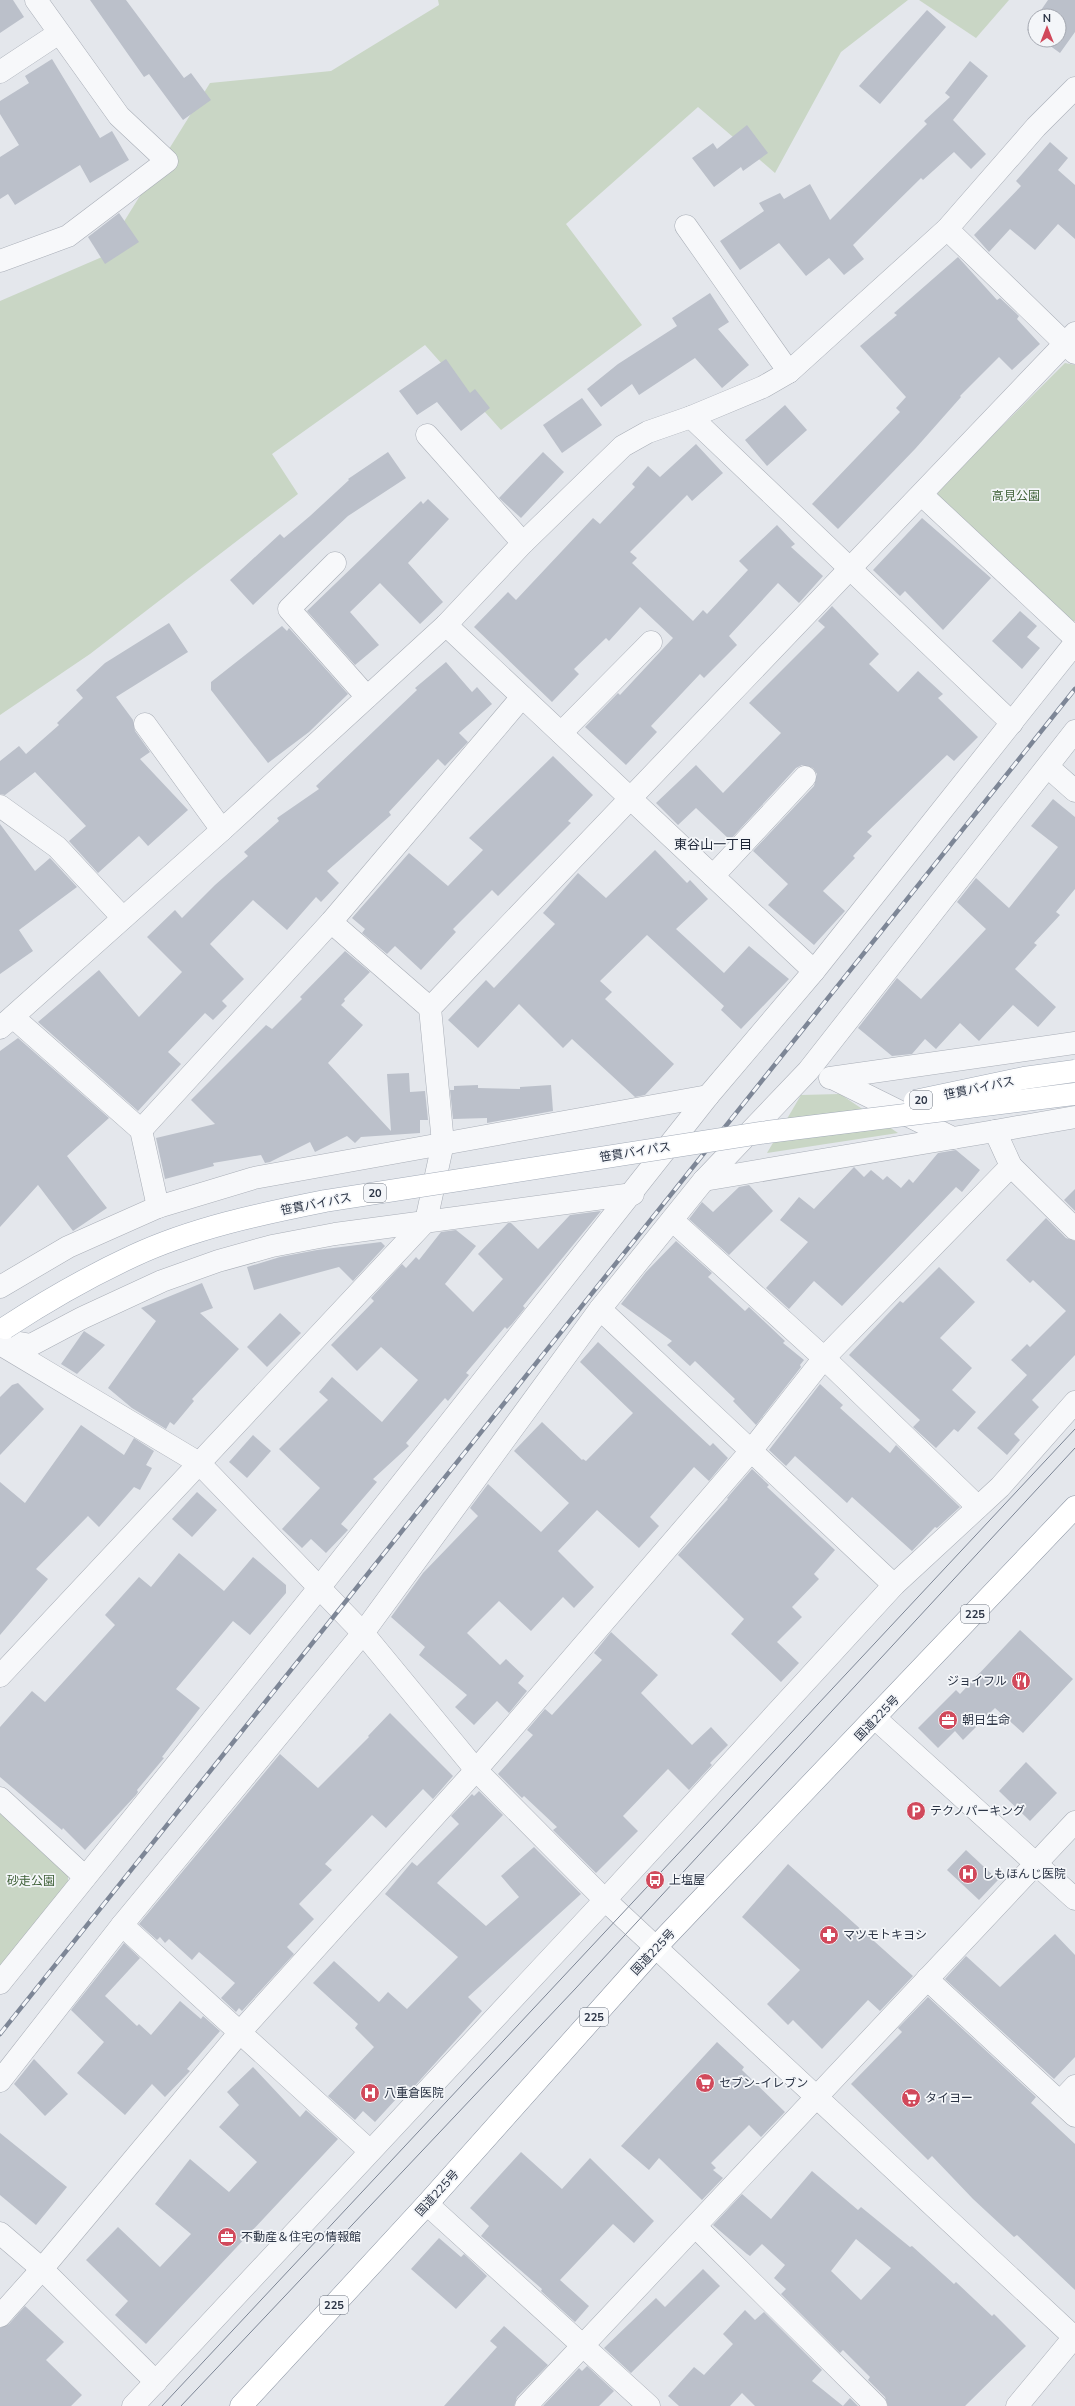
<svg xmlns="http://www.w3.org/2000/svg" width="1075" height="2406" font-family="Mulish,'Noto Sans JP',sans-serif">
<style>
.green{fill:#c9d6c5}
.building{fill:#bbc0ca;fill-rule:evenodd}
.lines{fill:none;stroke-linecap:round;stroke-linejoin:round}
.minor-casing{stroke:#a9aeb7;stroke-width:23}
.highway-casing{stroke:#8b94a3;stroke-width:23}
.minor{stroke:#f7f8fa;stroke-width:22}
.highway{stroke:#fff;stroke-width:22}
.tram{stroke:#7d8696;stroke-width:1}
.rail-casing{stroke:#7d8696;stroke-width:4.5}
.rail{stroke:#f4f6f9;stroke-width:3;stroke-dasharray:9;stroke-linecap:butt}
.major-bridge-casing{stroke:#a3abb8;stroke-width:23;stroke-linecap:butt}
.major-bridge{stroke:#fff;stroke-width:22}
.labels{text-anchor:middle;stroke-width:3.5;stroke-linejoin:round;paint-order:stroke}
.shield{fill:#f4f6f9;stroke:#676e7b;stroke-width:1}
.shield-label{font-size:11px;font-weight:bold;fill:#2b3445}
.park-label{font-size:12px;fill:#3f6138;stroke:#f4f6f9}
.street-label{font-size:12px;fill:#2b3445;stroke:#f4f6f9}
.poi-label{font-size:12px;fill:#2b3445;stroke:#f4f6f9;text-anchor:start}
.neighbourhood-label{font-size:13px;fill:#1d2536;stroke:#f4f6f9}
</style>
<rect width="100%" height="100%" fill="#e4e7ec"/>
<g class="green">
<polygon points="438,0 908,0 841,52 775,173 698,107 566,224 642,325 501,430 425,345 272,454 298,494 90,654 0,715 0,301 102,257 210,83 331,71 439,5"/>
<polygon points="919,0 1009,0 976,38"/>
<polygon points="1065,363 1075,365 1075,621 1064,622 938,505 938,490"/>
<polygon points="840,1094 898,1133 767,1153 801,1095"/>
<polygon points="0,1810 68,1873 68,1887 0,1972"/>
</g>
<g class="building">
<polygon points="0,0 13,0 24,17 0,33"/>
<polygon points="90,0 126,0 184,78 191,73 211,100 183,120 149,74 144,77"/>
<polygon points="1048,0 1075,0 1075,32 1060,53 1042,40 1059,40 1059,16 1037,16"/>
<polygon points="927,10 946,27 880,104 859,86"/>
<polygon points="1035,19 1035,35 1027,30"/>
<polygon points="52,59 100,138 112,131 129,160 90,183 80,165 15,205 8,194 0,199 0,157 19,145 0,114 0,101 29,83 25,76"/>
<polygon points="970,61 988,76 953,120 986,154 971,169 954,152 923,180 921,178 853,245 864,259 844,275 829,258 806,276 779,243 740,270 720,241 764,211 759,203 780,193 784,199 810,184 830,220 927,124 924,121 950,97 945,93"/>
<polygon points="747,125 768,153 743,171 741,167 714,187 692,158 713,143 717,149"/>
<polygon points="1050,142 1068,158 1058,170 1075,185 1075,239 1058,224 1035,250 1010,229 989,252 974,235 1021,186 1016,181"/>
<polygon points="119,213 139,242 105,264 88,237"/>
<polygon points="958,257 997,300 1000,298 1019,316 1017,319 1040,344 1012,370 999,357 960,396 961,397 915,449 838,529 812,504 900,412 896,408 906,397 860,346 897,315 894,313"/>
<polygon points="710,293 729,322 718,329 749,365 722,388 695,358 639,395 632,384 601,407 587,389 618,364 677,326 672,318"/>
<polygon points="446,359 470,393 475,389 490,408 461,431 437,402 417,415 399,391"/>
<polygon points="582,398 602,425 562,453 543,425"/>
<polygon points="785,405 807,430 767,466 745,440"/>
<polygon points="696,444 723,473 692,501 687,495 630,552 637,558 632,563 693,621 703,610 707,614 748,570 739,561 777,525 795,544 791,547 823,576 799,603 778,583 729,636 737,645 704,678 700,674 651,726 657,732 626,765 585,727 618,693 620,695 673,638 640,607 609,641 606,638 574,669 579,674 552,702 474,627 508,592 516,600 593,518 600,524 635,487 632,484 648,466 660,477"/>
<polygon points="388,452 406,478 348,516 253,605 230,580 280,534 284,538 310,516 349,480 348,479"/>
<polygon points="543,452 564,472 521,518 499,498"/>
<polygon points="428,499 449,519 408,563 443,602 420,624 380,583 350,612 379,645 355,665 307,611 421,501 423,504"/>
<polygon points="922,518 991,578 943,630 905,591 900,596 873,570"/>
<polygon points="832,606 879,654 869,664 898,692 918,671 943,694 938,698 978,737 954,761 947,755 867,832 872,836 853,856 855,858 823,891 845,911 814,945 768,905 788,884 753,851 814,786 817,774 813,768 802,765 796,768 730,840 696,808 678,825 656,803 696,765 723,793 781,733 749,703 825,627 818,621"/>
<polygon points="1020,611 1037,626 1027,637 1040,648 1022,669 992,641"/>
<polygon points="169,623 188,652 116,697 133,720 135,731 150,752 140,759 188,810 148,846 139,836 98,873 69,841 86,826 35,772 5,795 0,794 0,761 19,746 26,754 59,725 57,723 83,698 76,690 105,663"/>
<polygon points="282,626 287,631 289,628 348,694 309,732 268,763 211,690 211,682"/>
<polygon points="446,662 472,692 477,687 492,704 459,733 468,742 445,766 438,759 389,812 391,815 327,871 339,883 321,902 316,897 287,930 253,900 210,944 244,979 222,1001 227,1006 213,1020 205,1013 168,1052 181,1064 138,1111 38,1022 99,970 139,1017 182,972 147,937 175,910 182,918 215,885 248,856 244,852 279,821 277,818 319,789 316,786 417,690 415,688"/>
<polygon points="553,756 593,795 568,821 571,823 498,896 492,890 453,929 456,932 421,970 395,946 387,954 362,933 365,929 352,918 409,853 448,886 483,850 469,838"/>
<polygon points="1053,799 1075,817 1075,889 1056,912 1060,915 1034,943 1037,945 1015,969 1056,1007 1038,1027 1013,1005 979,1041 960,1023 936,1049 925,1039 912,1054 892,1056 858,1028 897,978 921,999 986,929 957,902 976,878 1009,908 1058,847 1031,826"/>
<polygon points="0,824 35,871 50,858 77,887 19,930 33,951 0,974"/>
<polygon points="655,850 687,883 690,880 708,899 676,929 724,973 749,946 789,979 741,1029 721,1010 724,1006 647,935 600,981 612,992 605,999 674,1064 645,1095 635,1097 572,1039 563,1048 519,1004 478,1048 448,1020 486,980 494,988 555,924 543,913 578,873 606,898"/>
<polygon points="345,951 370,972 344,999 345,1001 341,1005 363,1025 328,1063 391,1131 387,1074 409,1073 410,1092 425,1091 428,1120 420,1120 420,1133 361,1137 355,1143 347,1136 315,1152 310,1142 270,1162 265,1163 261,1155 213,1163 214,1166 165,1179 156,1138 215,1124 191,1100 266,1025 272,1029 302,999 300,997"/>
<polygon points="18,1038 109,1118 67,1156 107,1208 73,1231 38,1185 0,1227 0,1051"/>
<polygon points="478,1085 478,1088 520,1089 520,1087 551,1085 553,1111 487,1123 487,1118 453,1119 450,1090 454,1090 454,1086"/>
<polygon points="956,1150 980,1170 962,1192 956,1187 842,1306 814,1281 789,1309 766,1288 808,1242 780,1220 799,1197 814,1209 854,1167 864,1177 871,1170 883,1180 887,1176 901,1188 909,1179 913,1183 938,1153"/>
<polygon points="749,1185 773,1211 729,1255 689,1219 702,1202 713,1212 739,1187"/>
<polygon points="1075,1189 1075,1211 1064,1200"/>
<polygon points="601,1211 523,1306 525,1308 512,1324 507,1329 505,1327 466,1373 469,1375 448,1401 445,1398 406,1443 409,1446 373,1479 377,1482 341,1524 348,1530 326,1553 311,1539 302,1548 282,1529 320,1488 279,1449 328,1400 319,1392 332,1377 382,1422 418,1380 381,1347 357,1371 331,1345 374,1301 371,1298 402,1264 406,1268 416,1257 419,1260 441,1232 456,1230 476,1246 445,1284 473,1312 503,1279 478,1254 508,1223 511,1223 538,1249 570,1215"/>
<polygon points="1046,1218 1066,1238 1075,1241 1075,1355 1032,1400 1039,1407 1014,1434 1020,1440 1007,1455 977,1428 1027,1375 1011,1360 1027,1344 1030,1347 1066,1311 1033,1280 1030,1283 1006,1260"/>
<polygon points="676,1241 712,1273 708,1277 745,1311 749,1307 785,1341 783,1343 804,1360 800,1365 801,1367 756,1425 733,1401 735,1399 695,1361 690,1366 667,1345 672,1341 621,1304 646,1272"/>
<polygon points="381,1242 385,1246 353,1281 339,1267 254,1290 247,1267 280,1257 317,1250"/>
<polygon points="939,1267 975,1302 940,1338 972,1368 952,1390 976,1412 958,1432 954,1429 936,1448 913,1427 920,1420 849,1355 900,1301 903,1303"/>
<polygon points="202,1283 213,1308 200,1313 239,1349 192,1399 194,1401 174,1425 170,1422 166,1429 132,1408 108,1388 156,1321 141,1308"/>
<polygon points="280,1313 301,1333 267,1367 247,1347"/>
<polygon points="84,1331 105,1345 77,1374 61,1364"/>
<polygon points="598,1342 710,1446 713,1443 728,1458 709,1481 694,1467 650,1517 659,1526 639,1548 597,1510 558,1551 594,1587 574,1608 563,1597 531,1631 499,1601 467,1633 500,1665 506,1659 524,1676 518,1683 527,1691 509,1713 497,1701 474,1725 455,1707 467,1695 419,1655 425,1647 391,1617 423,1573 478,1516 470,1508 488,1484 541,1532 569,1503 514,1451 542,1422 582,1460 583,1459 586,1461 633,1413 580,1362"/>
<polygon points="18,1383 44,1409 0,1455 0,1397 12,1385"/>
<polygon points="820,1384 843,1405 840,1408 890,1453 896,1445 960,1507 937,1528 935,1527 912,1551 852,1497 847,1503 795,1456 786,1466 769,1450"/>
<polygon points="81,1425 124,1455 134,1438 154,1451 146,1465 152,1468 140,1490 134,1487 99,1527 88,1516 36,1569 48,1579 0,1635 0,1482 25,1503"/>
<polygon points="253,1435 271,1451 247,1478 229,1462"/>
<polygon points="752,1469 769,1485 767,1487 835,1550 814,1574 819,1579 792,1607 802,1617 777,1642 799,1663 781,1682 731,1634 744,1619 678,1555 728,1499 727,1498"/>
<polygon points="197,1492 217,1510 192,1537 172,1519"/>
<polygon points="179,1553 224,1591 253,1557 286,1585 286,1593 250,1635 233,1621 176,1689 200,1708 162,1757 164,1758 137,1790 138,1792 136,1795 85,1850 63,1828 62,1830 0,1777 0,1727 32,1691 45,1702 115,1625 105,1615 139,1577 151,1587"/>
<polygon points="1020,1630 1073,1679 1023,1733 995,1708 963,1740 955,1731 938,1748 918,1728 956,1690 960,1694"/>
<polygon points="611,1632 658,1675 641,1693 692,1745 711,1727 728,1745 710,1763 712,1765 689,1790 668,1769 623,1816 638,1831 596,1873 553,1830 557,1827 524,1796 522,1798 498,1774 533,1735 527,1730 545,1709 552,1715 602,1660 594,1653"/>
<polygon points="390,1713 453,1776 433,1799 423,1789 386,1828 372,1815 325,1864 332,1870 299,1904 314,1919 287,1947 294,1954 242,2011 239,2008 236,2012 221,1998 235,1983 199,1952 192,1960 169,1939 165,1943 160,1937 157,1940 139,1924 280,1754 318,1788 369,1737 368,1736"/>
<polygon points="1026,1762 1057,1793 1030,1821 999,1791"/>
<polygon points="479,1791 503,1815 437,1883 486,1926 519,1897 501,1876 534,1847 581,1894 468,1997 482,2011 412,2089 408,2086 375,2122 363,2111 355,2120 328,2096 374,2047 355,2028 358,2024 313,1983 334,1961 379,2002 388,1992 407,2009 458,1957 385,1894 412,1862 417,1866 459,1824 451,1816 472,1794 474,1796"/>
<polygon points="966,1850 998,1880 979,1900 947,1870"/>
<polygon points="788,1864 913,1976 880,2011 868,2000 822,2049 793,2020 788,2025 767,2004 800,1970 742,1917"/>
<polygon points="1055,1934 1075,1955 1075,2057 1054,2079 945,1979 966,1956 1000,1987"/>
<polygon points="124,1943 140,1958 105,1996 137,2026 139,2024 151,2035 180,2001 201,2019 203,2016 220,2031 187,2069 190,2071 165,2097 152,2084 125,2115 77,2073 104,2042 71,2010"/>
<polygon points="928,1997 1036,2097 1031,2103 1075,2144 1075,2290 1017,2235 1014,2237 973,2199 932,2156 928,2160 851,2084 902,2032 898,2028"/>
<polygon points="717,2042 744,2067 742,2070 785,2112 761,2137 749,2125 711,2163 716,2168 713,2170 723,2178 702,2200 659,2158 649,2170 621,2146"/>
<polygon points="34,2059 68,2094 45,2116 14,2084"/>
<polygon points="253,2067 300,2117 306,2110 338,2139 146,2344 115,2315 128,2301 86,2260 118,2227 160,2267 191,2234 155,2204 190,2159 229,2192 257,2162 219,2127 239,2105 227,2092"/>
<polygon points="0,2133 67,2187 36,2225 0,2195"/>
<polygon points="521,2152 562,2189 590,2158 654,2221 634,2243 613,2224 560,2280 589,2306 575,2322 541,2291 542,2289 481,2236 489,2226 470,2208"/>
<path d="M812 2171 858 2210 861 2207 910 2247 912 2246 954 2284 956 2282 992 2316 994 2314 1026 2346 965 2406H888L885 2397 868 2380 870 2377 843 2350 840 2353 781 2294 786 2289 774 2278 785 2265 762 2244 750 2256 747 2254 713 2225 742 2194 771 2219ZM856 2239 891 2268 861 2300 831 2271Z"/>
<polygon points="439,2238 461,2257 464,2254 487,2276 456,2309 411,2269"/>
<polygon points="703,2269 720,2286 631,2373 604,2348 656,2298 665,2307"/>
<polygon points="25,2306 64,2342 46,2360 82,2395 71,2406 0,2406 0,2328 9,2324"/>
<polygon points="745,2310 755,2320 764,2312 822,2370 812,2381 843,2406 850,2398 858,2406 755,2406 742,2393 730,2406 679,2406 668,2396 694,2367 704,2375 733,2344 723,2334"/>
<polygon points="504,2326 548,2365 517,2397 514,2406 444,2406 497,2347 490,2341"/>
<polygon points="587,2366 614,2391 599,2406 543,2406 579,2368 582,2371"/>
</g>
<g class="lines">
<g class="minor-casing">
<g id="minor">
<polyline points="0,72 59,33"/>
<polyline points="686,226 789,372"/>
<polyline points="947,229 1075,353"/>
<polyline points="0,261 68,236 167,161 119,116 36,0"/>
<polyline points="691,417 1012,723"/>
<polyline points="427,435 523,543"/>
<polyline points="922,495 1075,638"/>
<polyline points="335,563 289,609 367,697"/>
<polyline points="446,625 814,971"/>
<polyline points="145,724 222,830"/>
<polyline points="561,733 651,642"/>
<polyline points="1048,767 1075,791"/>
<polyline points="0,806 57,847 123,918"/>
<polyline points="713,876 805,777"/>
<polyline points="331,922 430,1008"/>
<polyline points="13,1017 141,1130 158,1207"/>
<polyline points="0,1028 222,830 446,625 523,543 623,446 648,432 691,417 763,387 789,372 947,229 1036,127 1075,88"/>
<polyline points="830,1078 1075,1043"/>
<polyline points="832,1078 953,1138 995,1131 1011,1166 1075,1229"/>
<polyline points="141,1130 331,922 522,697"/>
<polyline points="995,1131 1075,1117"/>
<polyline points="704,1180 953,1138"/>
<polyline points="672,1220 824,1358 978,1507"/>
<polyline points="0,1287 68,1247 158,1207 254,1178 708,1096"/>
<polyline points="600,1309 894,1585"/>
<polyline points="3,1340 31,1345 82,1318 162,1281 218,1261 272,1246 335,1234 633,1194"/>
<polyline points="0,1344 199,1463 363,1633 476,1770 605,1900 1075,2338"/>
<polyline points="0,1676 426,1221 443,1143 430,1008 1075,333"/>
<polyline points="876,1719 1075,1899"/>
<polyline points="0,1798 85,1877"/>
<polyline points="122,1925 370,2151"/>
<polyline points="927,1979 1075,2116"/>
<polyline points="0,1983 319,1588 708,1096 814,971 1075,643"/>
<polyline points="0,2081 122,1925 363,1633 600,1309 704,1180 808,1071 1075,731"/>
<polyline points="1060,2102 1075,2086"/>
<polyline points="427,2204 649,2406"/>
<polyline points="696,2227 876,2406"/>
<polyline points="0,2233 42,2269 156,2382"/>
<polyline points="0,2316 42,2269 241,2031 476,1770 750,1452 824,1358 1011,1166"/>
<polyline points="133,2406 605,1900 894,1585 1000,1487 1075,1402"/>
<polyline points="526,2406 1075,1822"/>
<polyline points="1017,2406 1075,2336"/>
</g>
</g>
<g class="highway-casing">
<polyline id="highway" points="241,2406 427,2204 656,1947 1075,1507"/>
</g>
<use href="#minor" class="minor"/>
<use href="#highway" class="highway"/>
<g class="tram">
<polyline points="162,2406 1075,1429"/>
<polyline points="181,2406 576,1988 1075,1448"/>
</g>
<g class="rail-casing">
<polyline id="rail" points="0,2034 1075,689"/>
</g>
<use href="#rail" class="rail"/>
<g class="major-bridge-casing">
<g id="major-bridge">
<polyline points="915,1101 1024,1078 1075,1071"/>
<path d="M5 1328C46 1301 88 1277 133 1256 193 1228 260 1214 325 1201L767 1132 1075 1094"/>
</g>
</g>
<use href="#major-bridge" class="major-bridge"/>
</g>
<defs>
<g id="restaurant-disc" transform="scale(1)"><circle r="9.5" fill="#d1495b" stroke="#f4f6f9"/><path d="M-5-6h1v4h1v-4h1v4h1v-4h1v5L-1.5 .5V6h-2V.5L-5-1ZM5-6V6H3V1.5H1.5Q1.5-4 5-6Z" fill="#fff"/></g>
<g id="office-disc" transform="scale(1)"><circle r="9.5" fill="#d1495b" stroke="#f4f6f9"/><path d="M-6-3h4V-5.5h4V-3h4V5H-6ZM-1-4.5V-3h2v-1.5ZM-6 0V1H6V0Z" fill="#fff"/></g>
<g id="parking-disc" transform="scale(1)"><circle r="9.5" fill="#d1495b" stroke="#f4f6f9"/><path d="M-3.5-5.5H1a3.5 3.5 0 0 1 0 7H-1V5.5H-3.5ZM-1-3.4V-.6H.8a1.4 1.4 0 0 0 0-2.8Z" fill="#fff"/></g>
<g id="hospital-disc" transform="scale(1)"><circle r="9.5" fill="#d1495b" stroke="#f4f6f9"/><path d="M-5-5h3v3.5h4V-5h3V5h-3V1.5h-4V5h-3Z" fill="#fff"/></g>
<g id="bus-disc" transform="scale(1)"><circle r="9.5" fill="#d1495b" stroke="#f4f6f9"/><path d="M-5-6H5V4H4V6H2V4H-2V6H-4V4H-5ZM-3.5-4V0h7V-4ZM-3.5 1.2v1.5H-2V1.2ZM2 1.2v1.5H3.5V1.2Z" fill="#fff"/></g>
<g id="pharmacy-disc" transform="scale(1)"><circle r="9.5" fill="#d1495b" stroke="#f4f6f9"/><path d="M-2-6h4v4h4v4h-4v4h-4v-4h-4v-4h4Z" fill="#fff"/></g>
<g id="supermarket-disc" transform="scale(1)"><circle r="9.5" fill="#d1495b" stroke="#f4f6f9"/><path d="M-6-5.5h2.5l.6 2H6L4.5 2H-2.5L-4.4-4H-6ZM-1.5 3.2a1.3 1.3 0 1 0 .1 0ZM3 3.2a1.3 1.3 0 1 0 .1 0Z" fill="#fff"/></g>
</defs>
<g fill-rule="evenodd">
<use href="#restaurant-disc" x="1021" y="1681"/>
<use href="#office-disc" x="948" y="1720"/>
<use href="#parking-disc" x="916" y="1811"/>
<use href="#hospital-disc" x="968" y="1874"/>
<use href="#bus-disc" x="655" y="1880"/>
<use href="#pharmacy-disc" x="829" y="1935"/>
<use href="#supermarket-disc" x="705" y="2083"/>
<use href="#hospital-disc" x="370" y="2093"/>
<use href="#supermarket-disc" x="911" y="2098"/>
<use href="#office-disc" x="227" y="2237"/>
</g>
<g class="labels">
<g class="shield">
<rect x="910" y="1091" width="22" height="18" rx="3"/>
<rect x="364" y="1184" width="22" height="18" rx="3"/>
<rect x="961" y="1605" width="28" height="18" rx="3"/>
<rect x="580" y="2008" width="28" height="18" rx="3"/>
<rect x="320" y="2296" width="28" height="18" rx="3"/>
</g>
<g class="shield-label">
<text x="921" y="1104">20</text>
<text x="375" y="1197">20</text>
<text x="975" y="1618">225</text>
<text x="594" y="2021">225</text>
<text x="334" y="2309">225</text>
</g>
<g class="park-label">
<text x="1016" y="500">高見公園</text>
<text x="31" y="1885">砂走公園</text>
</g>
<g class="street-label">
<text transform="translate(979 1088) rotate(-12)" y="4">笹貫バイパス</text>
<text transform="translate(635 1152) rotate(-9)" y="4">笹貫バイパス</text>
<text transform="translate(316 1204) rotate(-11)" y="4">笹貫バイパス</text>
<text transform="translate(877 1718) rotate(-46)" y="4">国道225号</text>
<text transform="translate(653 1952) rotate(-47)" y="4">国道225号</text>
<text transform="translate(437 2193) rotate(-48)" y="4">国道225号</text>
</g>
<g class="poi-label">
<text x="1007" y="1685" text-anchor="end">ジョイフル</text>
<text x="962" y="1724">朝日生命</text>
<text x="930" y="1815">テクノパーキング</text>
<text x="982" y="1878">しもほんじ医院</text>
<text x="669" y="1884">上塩屋</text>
<text x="843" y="1939">マツモトキヨシ</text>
<text x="719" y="2087">セブン-イレブン</text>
<text x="384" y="2097">八重倉医院</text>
<text x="925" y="2102">タイヨー</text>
<text x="241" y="2241">不動産＆住宅の情報館</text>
</g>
<g class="neighbourhood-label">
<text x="713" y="849">東谷山一丁目</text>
</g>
</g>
<g transform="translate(1047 28)"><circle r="19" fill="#f4f6f9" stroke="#a4a8b1"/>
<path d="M0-3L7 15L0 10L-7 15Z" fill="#d1495b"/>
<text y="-6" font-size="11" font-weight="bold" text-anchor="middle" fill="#2b3445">N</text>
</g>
</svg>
